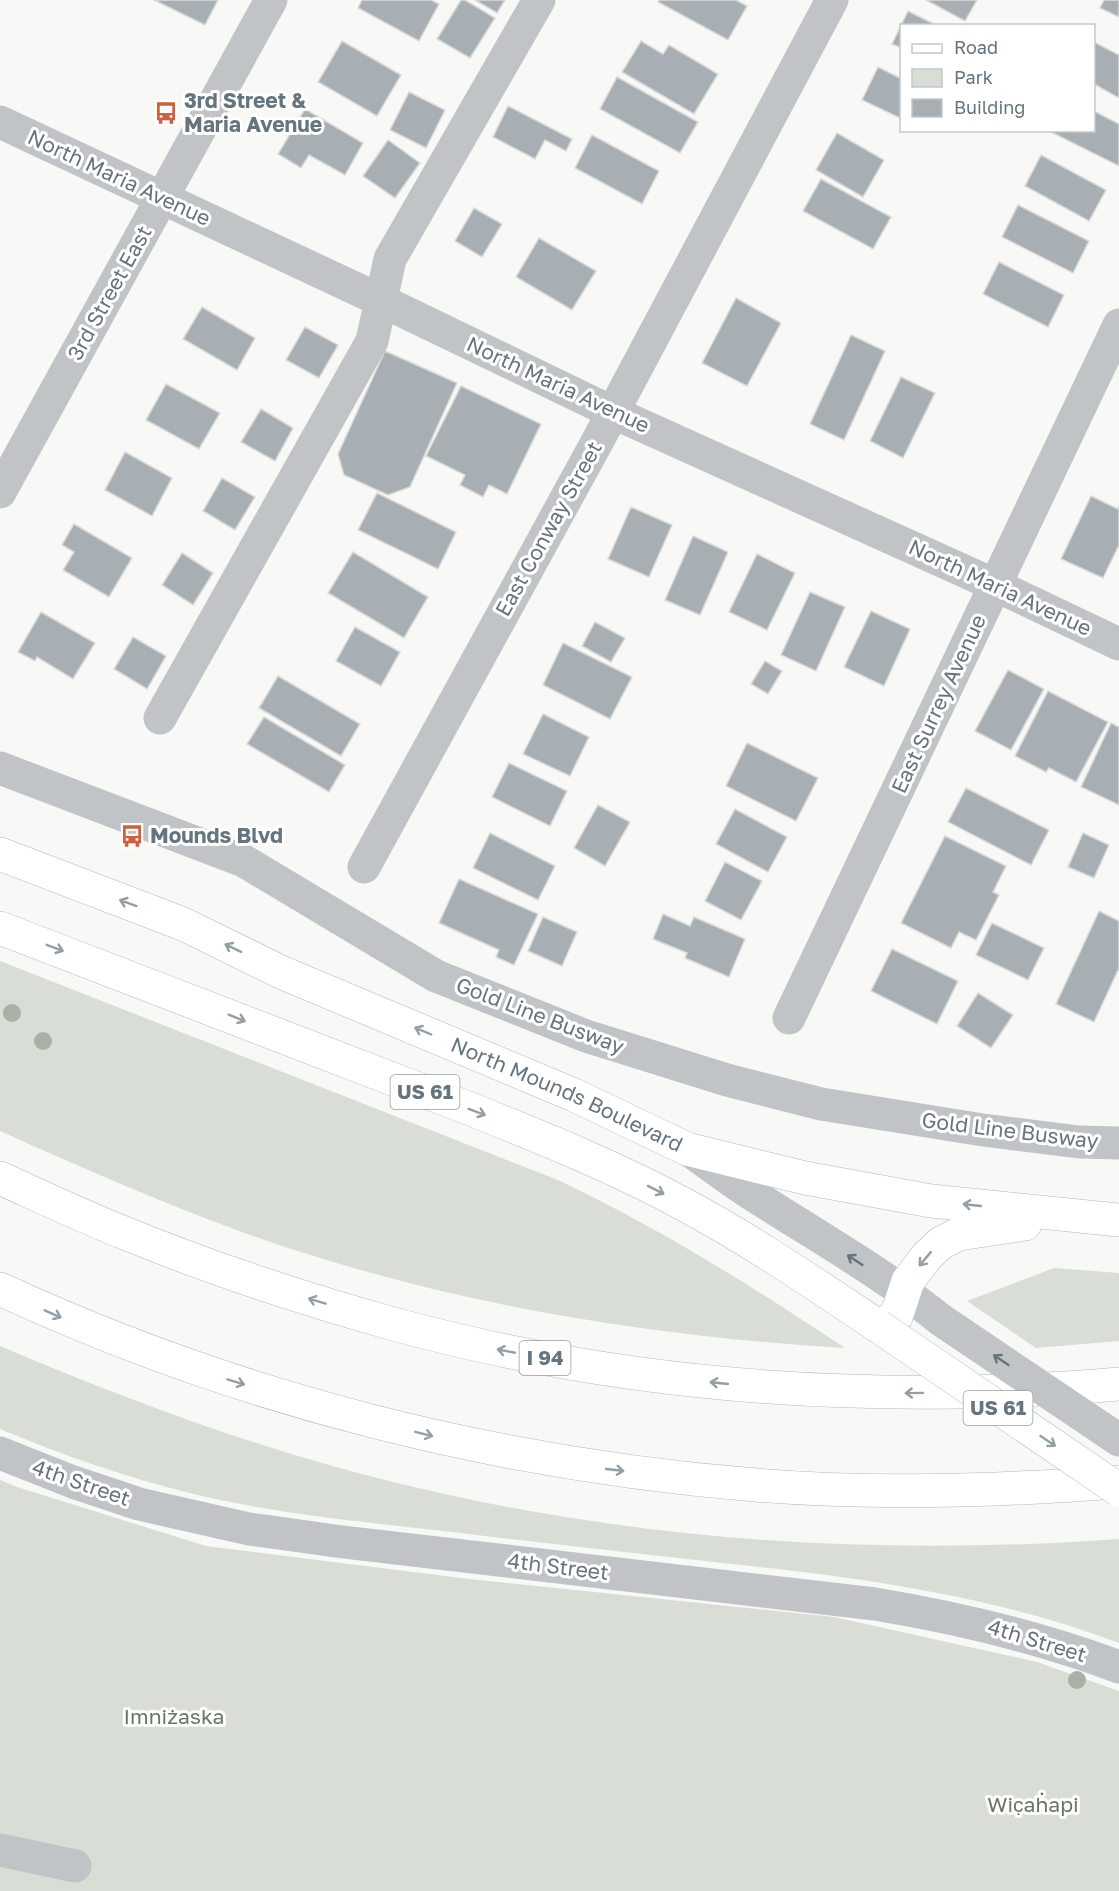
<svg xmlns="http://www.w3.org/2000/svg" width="1119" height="1891" font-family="'Golos Text',sans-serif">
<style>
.green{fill:#d8ddd6}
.building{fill:#a8afb4;stroke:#dadad9;stroke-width:1.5}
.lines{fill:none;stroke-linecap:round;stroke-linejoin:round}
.major-casing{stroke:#b4b8bb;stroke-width:34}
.highway-casing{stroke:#b4b7ba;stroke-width:34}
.minor{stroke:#c0c4c7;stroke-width:33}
.major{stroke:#fff;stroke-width:33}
.highway{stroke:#fff;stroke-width:33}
.major-bridge-casing{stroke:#b4b8bb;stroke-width:34;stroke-linecap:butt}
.minor-bridge{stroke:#c0c4c7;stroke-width:33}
.major-bridge{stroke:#fff;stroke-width:33}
.tree{fill:#a9b1a6}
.oneway{stroke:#949ea5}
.oneway2{stroke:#66747e}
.labels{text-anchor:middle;stroke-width:6;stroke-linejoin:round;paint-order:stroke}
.shield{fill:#fff;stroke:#949ea5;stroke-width:1.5}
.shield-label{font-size:20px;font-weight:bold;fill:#66747e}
.poi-label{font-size:21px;font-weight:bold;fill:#66747e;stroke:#fff;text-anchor:start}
.street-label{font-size:21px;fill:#66747e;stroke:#fff}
.park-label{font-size:21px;fill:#687765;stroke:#fff}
</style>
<rect width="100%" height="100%" fill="#f8f8f6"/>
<g class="green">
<path d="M0 961 558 1180C659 1228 752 1286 845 1348 641 1336 436 1302 242 1232 160 1202 80 1167 0 1131Z"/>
<polygon points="1054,1268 1119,1273 1119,1341 1036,1348 967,1301"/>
<path d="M0 1346C134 1403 272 1454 414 1487 646 1542 882 1556 1119 1539V1643C994 1596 864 1578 732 1564 633 1553 534 1542 435 1530 353 1521 270 1513 190 1493 125 1477 62 1455 0 1429Z"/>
<polygon points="0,1480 17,1487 206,1546 469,1579 834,1617 1037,1662 1119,1691 1119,1891 0,1891"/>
</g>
<g class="building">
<polygon points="154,0 218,0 205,25"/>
<polygon points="362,0 431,0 439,4 419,41 358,8"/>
<polygon points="461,0 465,0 495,18 470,58 437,39"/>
<polygon points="475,0 505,0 497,13"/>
<polygon points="659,0 736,0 747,6 728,40 658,2"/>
<polygon points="926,0 977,0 965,21"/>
<polygon points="1104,0 1119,0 1119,17 1100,8"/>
<polygon points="908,11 938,26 902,26 902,48 892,44"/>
<polygon points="342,41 401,75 377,116 318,82"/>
<polygon points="641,41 663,54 669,45 718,74 694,114 622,72"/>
<polygon points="1094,42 1119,55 1119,98 1094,84"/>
<polygon points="878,67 902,79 902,119 862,100"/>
<polygon points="617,77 698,122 680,153 600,109"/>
<polygon points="409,92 445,110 426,148 390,130"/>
<polygon points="508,106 572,139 566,151 545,140 535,159 493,137"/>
<polygon points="305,109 363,143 345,175 309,155 301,168 278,154"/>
<polygon points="1094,111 1119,124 1119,166 1047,130 1094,130"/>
<polygon points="837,133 884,160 863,197 816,170"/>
<polygon points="592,135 659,171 642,204 575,168"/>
<polygon points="388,140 420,163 395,198 363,176"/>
<polygon points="1041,155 1106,190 1089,221 1025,186"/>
<polygon points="821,179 891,217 873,249 803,211"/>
<polygon points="1018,205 1089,241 1073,273 1002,237"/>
<polygon points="474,208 502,224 482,257 455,241"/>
<polygon points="539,238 596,271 572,310 516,277"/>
<polygon points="999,262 1064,295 1048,327 983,294"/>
<polygon points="736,298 781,323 747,386 702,363"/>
<polygon points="202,307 255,338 237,370 183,339"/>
<polygon points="305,327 338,345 319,378 286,360"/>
<polygon points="851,335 885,351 844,440 810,424"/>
<polygon points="385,351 457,383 410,487 388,495 344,475 338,454"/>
<polygon points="901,377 935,393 903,458 870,441"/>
<polygon points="166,384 220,413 199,449 146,420"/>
<polygon points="461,386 541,424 507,494 489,485 483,497 460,485 465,475 426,456"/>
<polygon points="261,409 293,428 275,461 241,442"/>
<polygon points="125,452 172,478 152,516 105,490"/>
<polygon points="222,478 255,497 235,530 203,511"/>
<polygon points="377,493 456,532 438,569 358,530"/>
<polygon points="1091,496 1118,509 1119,506 1119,545 1103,578 1061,559"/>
<polygon points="631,507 672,525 649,577 608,559"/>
<polygon points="74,524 132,558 109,597 63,570 74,552 62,545"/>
<polygon points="693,536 728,552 700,615 665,600"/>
<polygon points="353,552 428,597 404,638 328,593"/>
<polygon points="182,553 213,573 193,605 162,585"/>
<polygon points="757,554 795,573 767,630 729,612"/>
<polygon points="810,592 845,607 816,671 781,655"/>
<polygon points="871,611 910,629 884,686 844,667"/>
<polygon points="41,612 95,643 73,679 37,657 35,661 18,652"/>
<polygon points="595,622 625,638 611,662 582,646"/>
<polygon points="355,627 400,652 381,686 336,661"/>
<polygon points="133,637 166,656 147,689 114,669"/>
<polygon points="563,643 632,677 610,719 543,685"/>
<polygon points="765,661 782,671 768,694 751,684"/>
<polygon points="1008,670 1044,689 1011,750 975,731"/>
<polygon points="278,676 360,724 341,756 259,708"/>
<polygon points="1048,691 1108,722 1076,782 1049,768 1046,772 1015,756"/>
<polygon points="543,714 589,737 570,776 523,754"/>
<polygon points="264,717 345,765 329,792 247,744"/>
<polygon points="1111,723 1119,727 1119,805 1081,787"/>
<polygon points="747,743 818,778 796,821 726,786"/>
<polygon points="509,763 567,791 550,826 492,797"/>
<polygon points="966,788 1049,830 1031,865 948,822"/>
<polygon points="598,805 630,822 605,866 574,848"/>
<polygon points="735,809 787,837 768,872 716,844"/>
<polygon points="490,833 555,866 538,900 473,868"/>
<polygon points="1083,833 1109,845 1094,878 1068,867"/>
<polygon points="945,836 1006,866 993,892 999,895 976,940 959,932 951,948 901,923"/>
<polygon points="725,862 762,881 741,920 705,901"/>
<polygon points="459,879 538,914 514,965 496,957 499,950 439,923"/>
<polygon points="1099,911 1119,921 1119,968 1094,1022 1056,1004"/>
<polygon points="663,914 690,926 694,917 745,939 729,977 685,958 687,953 653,939"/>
<polygon points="543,917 577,932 562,966 528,951"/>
<polygon points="992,923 1044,948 1028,980 976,955"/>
<polygon points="892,949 958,981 937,1024 871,991"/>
<polygon points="978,993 1013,1015 991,1048 957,1026"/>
</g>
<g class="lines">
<g class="major-casing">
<g id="major">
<path id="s1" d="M0 854 183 924 283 973 574 1095 687 1149"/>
<path d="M0 928 473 1110C545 1139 617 1168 685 1205 752 1241 815 1284 878 1326"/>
</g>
</g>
<g class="highway-casing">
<g id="highway">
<polyline points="687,1149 805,1178 931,1201 1119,1220"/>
<path d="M0 1178C42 1197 84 1217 127 1234 213 1269 301 1298 390 1323 575 1374 766 1395 957 1392 1011 1391 1065 1389 1119 1384"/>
<path d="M0 1289C238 1399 495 1464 756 1485 876 1495 998 1491 1119 1482"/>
<polyline points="878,1326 896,1317 908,1281 927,1256 941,1243 959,1234 1025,1224"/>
</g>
</g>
<g class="minor">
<polyline points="0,122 380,300 612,412 995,585 1119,644"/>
<polyline points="0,492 271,0"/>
<polyline points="160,718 372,341 390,259 539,0"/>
<polyline points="0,768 244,861 436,976 586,1036 727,1080 821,1104 983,1130 1079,1142 1119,1143"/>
<polyline points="364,867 596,444 832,0"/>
<polyline points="789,1018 1119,325"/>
<path d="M689 1150C713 1167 736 1185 761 1200 822 1239 885 1275 941 1320"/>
<path d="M0 1453 73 1482 139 1504 249 1529 343 1542 875 1604C959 1618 1040 1637 1119 1667"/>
<polyline points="0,1850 75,1866"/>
</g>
<use href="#major" class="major"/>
<use href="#highway" class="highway"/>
<g class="major-bridge-casing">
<polyline id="major-bridge" points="878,1326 1119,1490"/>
</g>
<polyline class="minor-bridge" points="941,1320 1119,1440"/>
<use href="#major-bridge" class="major-bridge"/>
</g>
<g class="tree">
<circle cx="12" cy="1013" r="9"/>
<circle cx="43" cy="1041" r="9"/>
<circle cx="1077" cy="1680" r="9"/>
</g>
<defs><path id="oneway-shaft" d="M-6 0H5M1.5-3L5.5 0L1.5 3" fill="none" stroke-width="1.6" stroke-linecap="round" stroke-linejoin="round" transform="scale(1.5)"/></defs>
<g class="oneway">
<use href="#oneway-shaft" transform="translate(128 903) rotate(-160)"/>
<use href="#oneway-shaft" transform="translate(55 948) rotate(21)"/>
<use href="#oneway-shaft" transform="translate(233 948) rotate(-154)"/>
<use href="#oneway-shaft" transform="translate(237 1018) rotate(22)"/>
<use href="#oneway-shaft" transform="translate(423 1031) rotate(-157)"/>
<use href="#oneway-shaft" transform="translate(477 1112) rotate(21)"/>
<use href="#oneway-shaft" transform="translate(656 1190) rotate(27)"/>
<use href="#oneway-shaft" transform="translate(972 1205) rotate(-174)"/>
<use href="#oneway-shaft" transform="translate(925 1259) rotate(130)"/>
<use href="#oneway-shaft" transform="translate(317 1301) rotate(-163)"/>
<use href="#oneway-shaft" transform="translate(53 1314) rotate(24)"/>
<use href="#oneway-shaft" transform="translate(506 1351) rotate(-169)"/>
<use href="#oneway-shaft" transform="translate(236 1382) rotate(17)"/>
<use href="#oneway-shaft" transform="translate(719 1383) rotate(-174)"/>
<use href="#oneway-shaft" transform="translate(914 1393) rotate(179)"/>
<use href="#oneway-shaft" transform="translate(424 1434) rotate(14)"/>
<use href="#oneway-shaft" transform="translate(1048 1441) rotate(34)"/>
<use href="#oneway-shaft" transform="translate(615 1470) rotate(6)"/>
</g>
<g class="oneway2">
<use href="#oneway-shaft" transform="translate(855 1260) rotate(-147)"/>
<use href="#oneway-shaft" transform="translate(1001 1360) rotate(-146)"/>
</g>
<defs>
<g id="bus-bare" transform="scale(1.8)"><path d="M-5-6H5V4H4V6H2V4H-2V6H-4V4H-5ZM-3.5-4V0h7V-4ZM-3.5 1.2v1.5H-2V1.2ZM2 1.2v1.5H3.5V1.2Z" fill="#d25e3d" stroke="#fff" stroke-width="2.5" paint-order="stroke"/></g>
</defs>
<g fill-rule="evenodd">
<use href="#bus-bare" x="166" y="113"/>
<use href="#bus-bare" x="132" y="836"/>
</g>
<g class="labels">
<g class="shield">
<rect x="390.5" y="1075" width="69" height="34" rx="4.5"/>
<rect x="519.5" y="1341" width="51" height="34" rx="4.5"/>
<rect x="963.5" y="1391" width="69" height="34" rx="4.5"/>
</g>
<g class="shield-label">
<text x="425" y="1099">US 61</text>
<text x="545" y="1365">I 94</text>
<text x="998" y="1415">US 61</text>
</g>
<g class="poi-label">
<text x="184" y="108">3rd Street &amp;<tspan x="184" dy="24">Maria Avenue</tspan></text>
<text x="150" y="843">Mounds Blvd</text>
</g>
<g class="street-label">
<text transform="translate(119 178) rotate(25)" y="7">North Maria Avenue</text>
<text transform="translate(110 293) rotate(-61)" y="7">3rd Street East</text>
<text transform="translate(558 385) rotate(25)" y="7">North Maria Avenue</text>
<text transform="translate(549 529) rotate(-61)" y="7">East Conway Street</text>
<text transform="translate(1000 588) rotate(25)" y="7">North Maria Avenue</text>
<text transform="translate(939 704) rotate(-65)" y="7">East Surrey Avenue</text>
<text transform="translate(540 1016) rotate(21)" y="7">Gold Line Busway</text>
<text dy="7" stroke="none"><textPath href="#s1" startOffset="616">North Mounds Boulevard</textPath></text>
<text transform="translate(1010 1131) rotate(7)" y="7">Gold Line Busway</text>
<text transform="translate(81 1483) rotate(19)" y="7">4th Street</text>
<text transform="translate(558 1567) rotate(7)" y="7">4th Street</text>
<text transform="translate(1037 1641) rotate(17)" y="7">4th Street</text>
</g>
<g class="park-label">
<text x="174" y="1724">Imniżaska</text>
<text x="1033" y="1812">Wic̣aḣapi</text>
</g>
</g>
<rect x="900" y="24" width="195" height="108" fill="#ffffff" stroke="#c2c7cb" stroke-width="1.5"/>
<rect x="912" y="44" width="30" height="9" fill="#ffffff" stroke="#c2c7cb" stroke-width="1.5"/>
<text x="954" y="54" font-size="18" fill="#66747e">Road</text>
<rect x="912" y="69" width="30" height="18" fill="#d8ddd6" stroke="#c2c7cb" stroke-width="1.5"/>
<text x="954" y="84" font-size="18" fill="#66747e">Park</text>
<rect x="912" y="99" width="30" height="18" fill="#a8afb4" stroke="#c2c7cb" stroke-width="1.5"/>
<text x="954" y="114" font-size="18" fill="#66747e">Building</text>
</svg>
